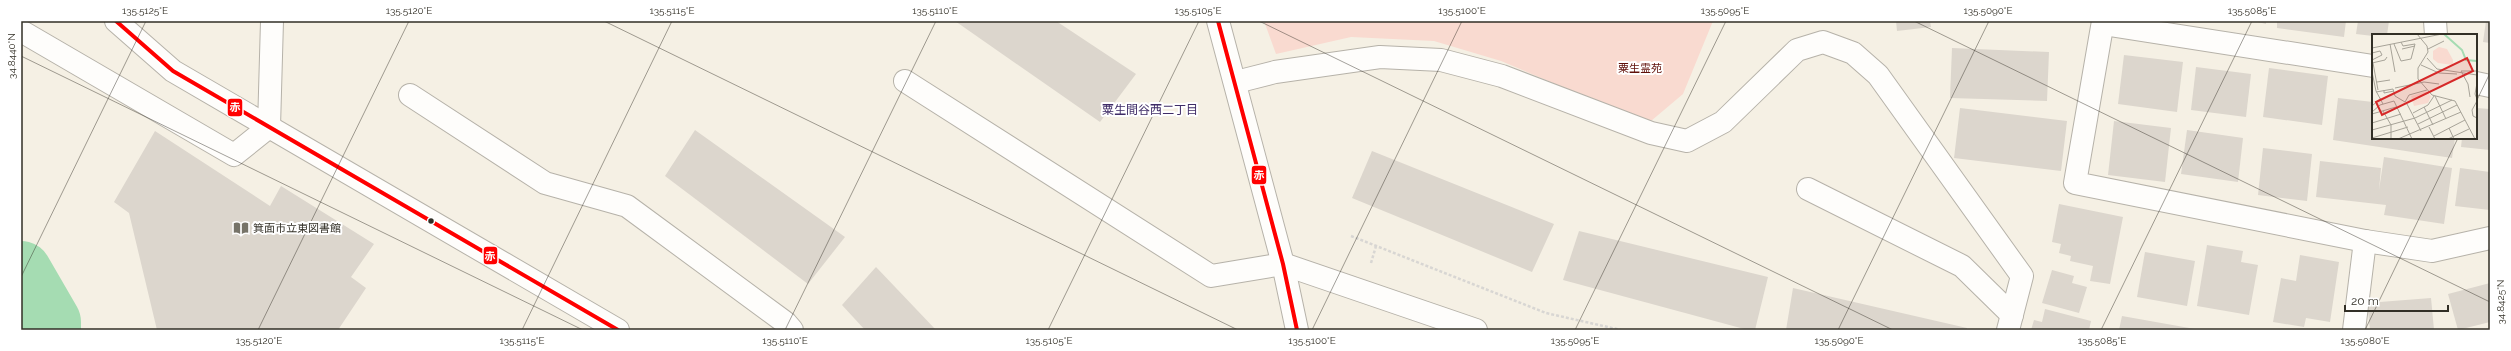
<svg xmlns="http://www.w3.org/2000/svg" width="2511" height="351" font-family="Raleway,'Noto Sans JP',sans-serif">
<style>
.green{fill:#f9dad0}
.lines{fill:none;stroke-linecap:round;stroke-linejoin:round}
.river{stroke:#a5dcb2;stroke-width:62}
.building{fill:#dcd6cd}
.minor-casing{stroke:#b6b2a9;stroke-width:24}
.path{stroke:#d8d6d3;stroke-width:2.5;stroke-dasharray:3 2;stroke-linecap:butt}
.minor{stroke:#fefdfb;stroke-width:22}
.bus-1-casing{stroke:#fff;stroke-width:7}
.bus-1{stroke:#f00;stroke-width:4}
.ticks{fill:none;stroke:#322f26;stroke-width:1;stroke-opacity:0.45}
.bus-dot{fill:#322f26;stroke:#fff;stroke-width:1.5}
.labels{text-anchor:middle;stroke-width:4;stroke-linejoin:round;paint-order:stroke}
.park-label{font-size:11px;fill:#60100a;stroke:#fff}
.poi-label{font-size:11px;fill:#322f26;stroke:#fff;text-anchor:start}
.neighbourhood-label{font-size:12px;fill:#3f2c67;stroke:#fff}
.inset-river{fill:none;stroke:#a5dcb2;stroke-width:2}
.inset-road{fill:none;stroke:#a7a398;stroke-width:1}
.view{fill:#d62828;fill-opacity:0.15;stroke:#d62828;stroke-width:2}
.inset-edge{fill:none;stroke:#322f26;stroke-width:2}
.line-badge{stroke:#fff;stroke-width:1.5}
.badge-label{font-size:11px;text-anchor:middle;font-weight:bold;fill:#fff}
.neatline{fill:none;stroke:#322f26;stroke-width:1.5}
.ticks-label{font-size:10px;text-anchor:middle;fill:#322f26}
</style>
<rect width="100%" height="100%" fill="#f5f0e4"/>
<polygon class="green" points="1264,21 1713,21 1683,94 1651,121 1612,108 1501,61 1434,41 1351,37 1276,54"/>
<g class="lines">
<polyline class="river" points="21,272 50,322 50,330"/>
</g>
<g class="building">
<polygon points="955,21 1056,21 1136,74 1100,122"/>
<polygon points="1896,21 1930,21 1931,27 1897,31"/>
<polygon points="2254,21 2266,21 2266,24"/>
<polygon points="2277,21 2346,21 2344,37 2277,28"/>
<polygon points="2358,21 2389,21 2387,35 2373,36 2356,34"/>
<polygon points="2486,21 2490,21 2490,43 2483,42"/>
<polygon points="1952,48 2049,52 2047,101 1950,98"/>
<polygon points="2124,55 2183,62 2177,112 2118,104"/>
<polygon points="2196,67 2251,74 2246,117 2191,110"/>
<polygon points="2269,68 2328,76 2322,125 2263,117"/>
<polygon points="2338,98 2373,102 2373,138 2455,138 2452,158 2333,140"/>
<polygon points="1960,108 2067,121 2061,171 1954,158"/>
<polygon points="2476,108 2490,109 2490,150 2461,147 2462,138 2476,138"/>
<polygon points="2114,121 2171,128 2165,182 2108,175"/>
<polygon points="695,130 845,237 808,284 665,176"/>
<polygon points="2187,130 2243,138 2238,182 2181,174"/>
<polygon points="155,131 270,206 281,186 374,244 351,277 366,288 338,330 157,330 129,213 114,202"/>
<polygon points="2263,148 2312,154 2307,201 2258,195"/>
<polygon points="1372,151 1554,224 1532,272 1352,198"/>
<polygon points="2384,157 2452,168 2444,224 2384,215 2386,205 2316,197 2320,161 2381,168 2379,190"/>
<polygon points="2460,168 2490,172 2490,210 2455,206"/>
<polygon points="2059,204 2123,217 2110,284 2090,281 2093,266 2070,261 2071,256 2059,253 2061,244 2052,242"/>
<polygon points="1579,231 1768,277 1755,330 1748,330 1563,280"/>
<polygon points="2207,245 2243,251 2241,262 2258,265 2249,315 2197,306"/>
<polygon points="2145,252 2195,261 2187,306 2137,297"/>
<polygon points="2300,255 2339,262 2330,322 2306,318 2304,327 2273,322 2281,278 2296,281"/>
<polygon points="876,267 936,330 865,330 842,305"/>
<polygon points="2052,270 2074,276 2072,283 2087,287 2079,313 2042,303"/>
<polygon points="2490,283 2490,322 2458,330 2448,294"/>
<polygon points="1793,288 1967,328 1967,330 1786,330"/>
<polygon points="2431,298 2434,330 2370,330 2367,303"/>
<polygon points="2045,309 2091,321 2089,330 2031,330 2034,320 2042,322"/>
<polygon points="2122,316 2195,329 2195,330 2119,330"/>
</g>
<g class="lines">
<g class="minor-casing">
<g id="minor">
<polyline points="116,21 173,71 618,330"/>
<polyline points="1218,21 1283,264 1297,330"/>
<polyline points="2103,21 2075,183 2365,241 2432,251 2490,238"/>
<polyline points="2435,21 2436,35"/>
<polyline points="2103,24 2373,66"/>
<polyline points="21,31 234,155 269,127 272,21"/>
<polyline points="905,81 1211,276 1283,264 1476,330"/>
<polyline points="1236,82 1275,72 1380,57 1441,60 1502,76 1651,133 1687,141 1723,122 1797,50 1823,42 1853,53 1878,75 2022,276 2008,330"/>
<polyline points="2476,83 2490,86"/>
<polyline points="410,95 545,183 627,206 786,323 792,330"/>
<polyline points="1808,189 1962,266 2012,315"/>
<polyline points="2354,330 2365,241"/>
</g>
</g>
<g class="path">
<polyline points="1351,236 1546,313 1621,330"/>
<polyline points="1371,263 1376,246"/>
</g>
<use href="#minor" class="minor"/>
<g class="bus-1-casing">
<g id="bus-1">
<polyline points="116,21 173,71 618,330"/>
<polyline points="1218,21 1283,264 1297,330"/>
</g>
</g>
<use href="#bus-1" class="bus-1"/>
</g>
<path class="ticks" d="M604 21 1238 330M1259 21 1893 330M1914 21 2490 302M21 56 583 330M2476 102 2490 73M21 277 146 21M258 330 409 21M522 330 672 21M785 330 936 21M1048 330 1199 21M1312 330 1462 21M1575 330 1726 21M1838 330 1989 21M2101 330 2252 21M2365 330 2458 138"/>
<defs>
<g id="library-bare" transform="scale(1.2)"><path d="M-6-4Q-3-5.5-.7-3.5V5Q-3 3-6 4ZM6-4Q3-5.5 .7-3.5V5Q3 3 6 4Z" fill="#767368" stroke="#fff" stroke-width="2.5" paint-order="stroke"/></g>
</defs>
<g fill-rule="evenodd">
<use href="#library-bare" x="241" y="228"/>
</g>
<circle class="bus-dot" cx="431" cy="221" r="3.5"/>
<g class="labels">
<g class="park-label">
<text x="1640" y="72">粟生霊苑</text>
</g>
<g class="poi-label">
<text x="253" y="232">箕面市立東図書館</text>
</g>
<g class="neighbourhood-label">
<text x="1150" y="114">粟生間谷西二丁目</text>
</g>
</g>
<g transform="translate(2372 34)">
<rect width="105" height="105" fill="#f5f0e4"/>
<path d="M67 13 75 15 81 26V31L66 29 61 25V17ZM54 57 59 62 56 69 42 72 39 62Z" fill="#f9dad0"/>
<path class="inset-river" d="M72 0 90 16 94 26 105 27"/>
<path class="inset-road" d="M45 0 55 12 56 18 46 34V45L60 61 83 67 103 105M18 10 23 38M22 10 29 27 39 25 43 10 31 12 29 8M0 14 70 0M30 15 43 12M56 15 72 7M0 19 8 17 10 21 0 26M55 24 65 35 105 41M0 29 13 26 15 23M1 29 6 56M49 31 67 39 85 40M0 38 4 57 11 70M5 48 18 46M105 49 103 60 105 65M23 54 52 48 67 50M12 56V59L22 57M4 58 21 55 23 62 33 68 37 61 55 56M63 62 74 85M98 63 96 50 89 37H105M105 67 100 76 101 82 105 84M35 70 49 97M0 72 9 64M52 73 61 91M11 77 19 91V105M0 78 8 71 22 67 40 105M41 79 56 71 62 62M0 80 24 73M0 89 29 80M46 90 85 71M57 93 63 105M77 94 82 105M0 96 43 84 80 66M62 102 93 86M0 104 36 93M26 105 89 78M76 105 97 95"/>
<path class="view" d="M95 24 101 37 10 81 4 68Z"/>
<rect width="105" height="105" class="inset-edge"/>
</g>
<g class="line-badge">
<rect x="227" y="98" width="16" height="19" rx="4" fill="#f00"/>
<rect x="1251" y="165" width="16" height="20" rx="4" fill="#f00"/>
<rect x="483" y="246" width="15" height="19" rx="4" fill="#f00"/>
</g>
<g class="badge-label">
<text x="235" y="111">赤</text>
<text x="1259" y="179">赤</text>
<text x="490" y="260">赤</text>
</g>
<rect width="2511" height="351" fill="none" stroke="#ffffff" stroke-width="44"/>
<path d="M2345 305v6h103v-6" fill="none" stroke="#322f26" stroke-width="2"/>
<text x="2351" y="305" font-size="12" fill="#322f26" stroke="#ffffff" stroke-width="3" paint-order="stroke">20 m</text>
<rect x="22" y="22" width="2467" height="307" class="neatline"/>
<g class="ticks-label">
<text x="145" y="14">135.5125°E</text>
<text x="409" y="14">135.5120°E</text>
<text x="672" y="14">135.5115°E</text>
<text x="935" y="14">135.5110°E</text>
<text x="1198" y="14">135.5105°E</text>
<text x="1462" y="14">135.5100°E</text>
<text x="1725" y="14">135.5095°E</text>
<text x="1988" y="14">135.5090°E</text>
<text x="2252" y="14">135.5085°E</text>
<text transform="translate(11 56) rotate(-90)" y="4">34.8440°N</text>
<text transform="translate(2500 302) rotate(-90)" y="4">34.8425°N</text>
<text x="259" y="344">135.5120°E</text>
<text x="522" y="344">135.5115°E</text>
<text x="785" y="344">135.5110°E</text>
<text x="1049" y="344">135.5105°E</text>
<text x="1312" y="344">135.5100°E</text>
<text x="1575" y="344">135.5095°E</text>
<text x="1839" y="344">135.5090°E</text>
<text x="2102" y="344">135.5085°E</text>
<text x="2365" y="344">135.5080°E</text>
</g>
</svg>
